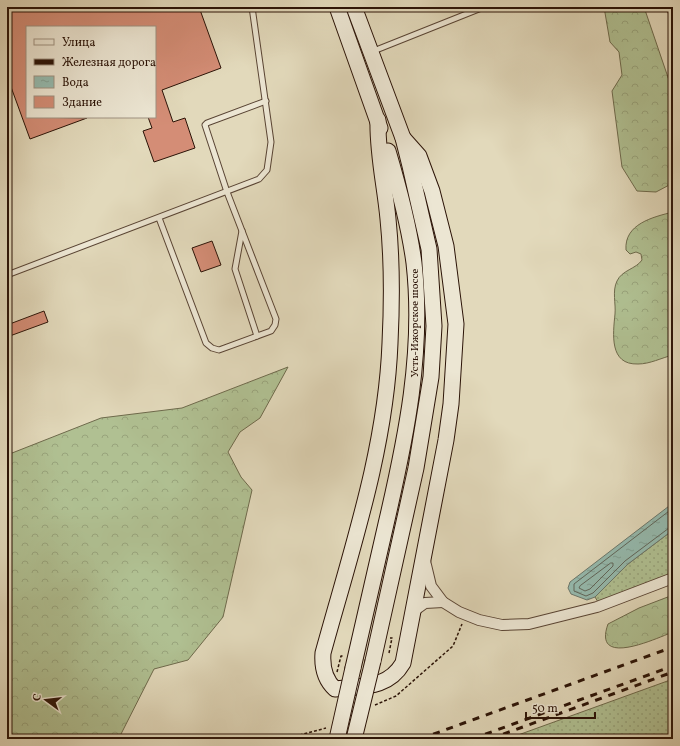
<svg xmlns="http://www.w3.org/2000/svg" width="680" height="746" font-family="Vollkorn,serif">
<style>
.grass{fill:url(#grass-dots);stroke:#6e6a4c}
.forest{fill:url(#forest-crowns);stroke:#6e6a4c}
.water{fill:url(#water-ripples);stroke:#6b776b}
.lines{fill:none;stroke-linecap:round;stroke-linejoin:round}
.shore{stroke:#60665a;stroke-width:1}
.building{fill:#d48d76;stroke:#2b1307}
.lane-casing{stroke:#594434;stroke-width:7}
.street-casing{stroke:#594434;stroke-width:12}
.secondary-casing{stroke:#2b1307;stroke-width:17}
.path{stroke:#2b1307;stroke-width:1.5;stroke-dasharray:3 2;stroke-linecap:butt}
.lane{stroke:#ece6d3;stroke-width:5}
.street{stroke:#ece6d3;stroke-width:10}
.secondary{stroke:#ece6d3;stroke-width:15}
.rail{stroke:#2b1307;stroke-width:3;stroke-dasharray:7 7;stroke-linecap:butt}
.secondary-bridge-casing{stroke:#2b1307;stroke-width:17;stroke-linecap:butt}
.secondary-bridge{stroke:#ece6d3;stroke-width:15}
.labels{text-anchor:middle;stroke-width:3;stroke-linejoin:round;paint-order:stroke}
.street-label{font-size:11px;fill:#2b1307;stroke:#ece6d3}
</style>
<defs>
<pattern id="grass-dots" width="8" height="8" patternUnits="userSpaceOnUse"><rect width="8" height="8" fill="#b0c092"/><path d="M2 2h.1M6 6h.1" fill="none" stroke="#98a47c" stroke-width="1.8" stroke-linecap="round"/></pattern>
<pattern id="forest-crowns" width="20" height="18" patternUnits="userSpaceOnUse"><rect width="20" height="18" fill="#b0c092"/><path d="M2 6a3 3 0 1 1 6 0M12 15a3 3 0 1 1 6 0" fill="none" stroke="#98a47c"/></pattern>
<pattern id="water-ripples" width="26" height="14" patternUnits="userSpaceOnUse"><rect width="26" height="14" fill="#95baae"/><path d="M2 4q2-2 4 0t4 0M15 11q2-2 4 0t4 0" fill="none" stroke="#819f94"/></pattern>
</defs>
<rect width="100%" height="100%" fill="#e2d9bb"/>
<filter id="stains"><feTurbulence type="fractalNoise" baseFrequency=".005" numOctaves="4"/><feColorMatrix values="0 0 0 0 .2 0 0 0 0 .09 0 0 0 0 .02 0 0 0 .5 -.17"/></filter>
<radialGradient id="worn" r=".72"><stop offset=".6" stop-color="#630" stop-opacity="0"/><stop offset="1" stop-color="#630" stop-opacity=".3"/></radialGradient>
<g class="grass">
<polygon points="673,530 673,577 598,602 595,597 628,564"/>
<polygon points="673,679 673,739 507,739"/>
</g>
<g class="forest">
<polygon points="604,7 644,7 673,92 673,183 656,192 637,191 622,167 612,91 622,75 619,52 610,42"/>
<path d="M673 212V355C661 358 650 364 638 364 609 365 613 334 615 314 616 304 612 291 617 281 622 270 636 269 642 260L641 254 636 252 630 254 626 250C624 224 653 217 673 212Z"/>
<polygon points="288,367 260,418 240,432 228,452 241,477 252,490 223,617 188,660 154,669 120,736 108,739 7,739 7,455 101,418 182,408"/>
<path d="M673 595V632C657 638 592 669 608 624L639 608Z"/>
</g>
<polygon class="water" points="673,503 673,530 628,564 595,597 587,600 571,594 568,588 570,582"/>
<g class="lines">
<g class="shore">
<polyline points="673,508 574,584 574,591 586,596 593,593 625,561 669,528 673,528"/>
<polygon points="611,563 613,563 613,566 590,589 585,591 579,588 580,586"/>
</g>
</g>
<g class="building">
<polygon points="7,7 199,7 221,68 162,90 173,122 185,118 195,148 154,162 143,131 152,128 148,117 155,117 155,27 27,27 27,117 87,118 30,139 7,76"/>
<polygon points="212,241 221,265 201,272 192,248"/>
<polygon points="44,311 48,322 7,337 7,325"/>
</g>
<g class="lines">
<g class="lane-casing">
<g id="lane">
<polyline points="669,7 673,17"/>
<polyline points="371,52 484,7"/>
<polyline points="159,218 206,343 212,348 219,350 271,331 275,325 276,319 227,192 205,125 207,123 266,101"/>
<polyline points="242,231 235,269 257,336"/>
<polyline points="7,275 259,179 267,170 271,142 252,7"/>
</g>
</g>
<g class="street-casing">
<g id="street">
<polyline points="425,561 431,586 443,602 459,612 479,620 502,625 529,624 597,607 673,578"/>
<polyline points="414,611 425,603 443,602"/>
</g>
</g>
<g class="secondary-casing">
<g id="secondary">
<polyline points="337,7 380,128"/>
<polyline points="354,7 403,138 410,166 429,249 434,326 431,377 416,468 373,661"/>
<path d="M378 120C377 153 385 186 388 219 392 258 392 303 390 343 386 449 351 551 323 653 322 666 324 679 335 689 362 686 388 689 403 663L446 440 451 404 456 324 446 246 432 191 419 156 403 138"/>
<path d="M353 668C364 620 375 572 386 524 406 438 424 352 414 263 409 225 399 188 388 151"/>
</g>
</g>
<g class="path">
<polyline points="389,653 392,638 390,638"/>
<polyline points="337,672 341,656 343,656"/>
<polyline points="375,705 396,696 453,646 462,624"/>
<polyline points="285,739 326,728"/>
</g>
<use href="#lane" class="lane"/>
<use href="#street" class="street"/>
<use href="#secondary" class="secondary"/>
<g class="rail">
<polyline points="420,739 673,647"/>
<polyline points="472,739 673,666"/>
<polyline points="490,739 673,672"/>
</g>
<g class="secondary-bridge-casing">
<g id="secondary-bridge">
<polyline points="337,739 353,668"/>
<polyline points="354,739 373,661"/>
</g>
</g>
<use href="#secondary-bridge" class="secondary-bridge"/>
</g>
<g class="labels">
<g class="street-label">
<text transform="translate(414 323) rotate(-90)" y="4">Усть-Ижорское шоссе</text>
</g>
</g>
<rect width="680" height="746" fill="none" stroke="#e2d9bb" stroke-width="24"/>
<rect x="8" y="8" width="664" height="730" fill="none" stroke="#2b1307" stroke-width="2"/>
<rect x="12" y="12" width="656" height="722" fill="none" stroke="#2b1307"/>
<rect x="26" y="26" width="130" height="92" fill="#ece6d3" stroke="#9f9281"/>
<rect x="34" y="39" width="20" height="6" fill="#ece6d3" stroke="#9f9281"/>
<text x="62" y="46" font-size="12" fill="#2b1307">Улица</text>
<rect x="34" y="59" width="20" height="6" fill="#2b1307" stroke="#9f9281"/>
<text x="62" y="66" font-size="12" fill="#2b1307">Железная дорога</text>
<rect x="34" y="76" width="20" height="12" fill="url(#water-ripples)" stroke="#9f9281"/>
<text x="62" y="86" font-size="12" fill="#2b1307">Вода</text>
<rect x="34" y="96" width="20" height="12" fill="#d48d76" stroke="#9f9281"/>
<text x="62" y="106" font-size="12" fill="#2b1307">Здание</text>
<g transform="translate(46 700) rotate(285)" stroke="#ece6d3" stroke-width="3" paint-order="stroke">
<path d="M0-3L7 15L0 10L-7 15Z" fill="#2b1307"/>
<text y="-6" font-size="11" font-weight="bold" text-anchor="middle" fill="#2b1307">С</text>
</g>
<path d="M526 712v6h69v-6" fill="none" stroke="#2b1307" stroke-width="2"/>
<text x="532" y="712" font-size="12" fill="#2b1307" stroke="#ece6d3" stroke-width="3" paint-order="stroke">50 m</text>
<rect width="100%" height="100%" filter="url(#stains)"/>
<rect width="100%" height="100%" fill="url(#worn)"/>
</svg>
